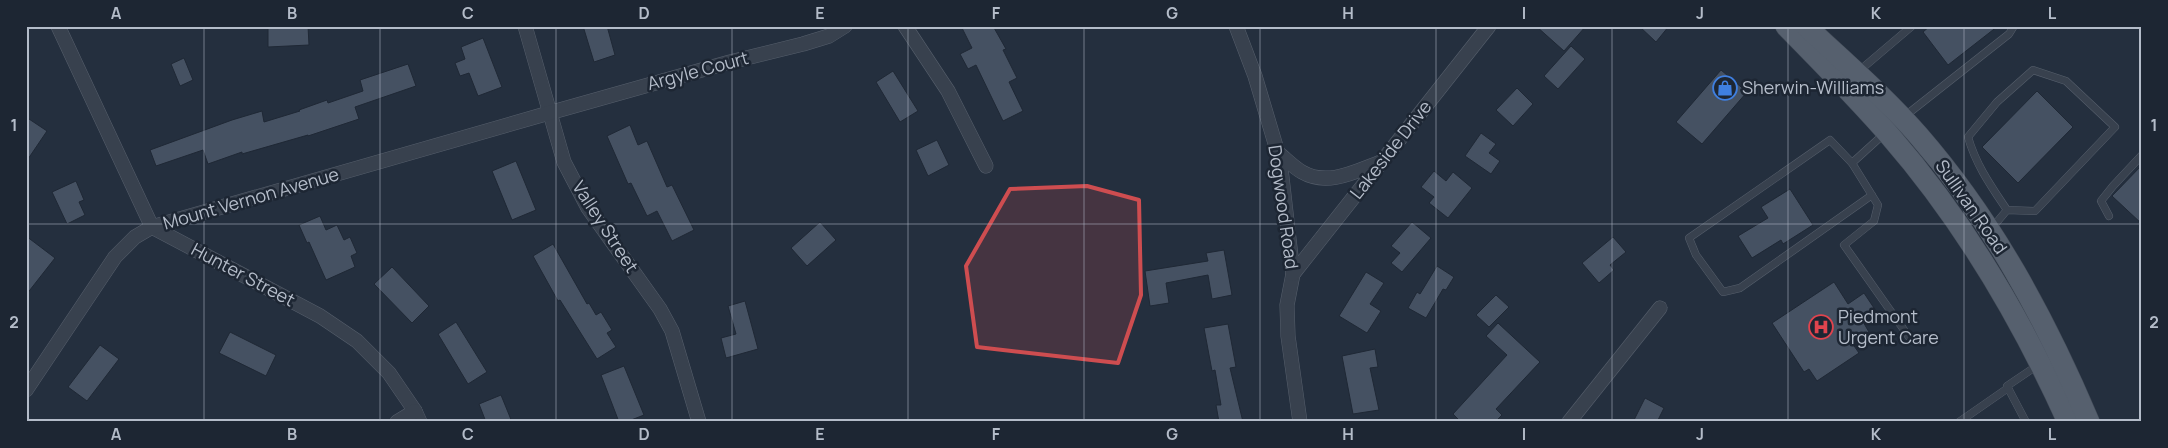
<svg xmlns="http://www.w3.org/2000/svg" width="2168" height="448" font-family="Manrope,sans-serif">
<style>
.building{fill:#455162;stroke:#1f2835}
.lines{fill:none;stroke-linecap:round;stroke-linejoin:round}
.lane-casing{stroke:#565f6c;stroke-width:8}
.street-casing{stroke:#565f6c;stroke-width:15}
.primary-casing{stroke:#414a57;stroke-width:22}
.lane{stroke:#38414e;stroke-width:7}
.street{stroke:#38414e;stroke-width:14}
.primary{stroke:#56606e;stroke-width:21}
.marked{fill:#ce4d50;fill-opacity:0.2;stroke:#ce4d50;stroke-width:4;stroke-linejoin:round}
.grid{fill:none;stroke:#b4bcc9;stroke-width:1;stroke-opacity:0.55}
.labels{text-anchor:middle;stroke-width:5;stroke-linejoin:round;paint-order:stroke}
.street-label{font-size:18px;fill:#b4bcc9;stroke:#1d2633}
.poi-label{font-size:18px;fill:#b4bcc9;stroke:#1d2633;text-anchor:start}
.neatline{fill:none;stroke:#b4bcc9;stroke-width:2}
.grid-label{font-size:16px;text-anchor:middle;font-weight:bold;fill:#b4bcc9}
</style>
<rect width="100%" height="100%" fill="#242f3e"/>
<g class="building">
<polygon points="268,26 308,26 309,45 268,47"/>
<polygon points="583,26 607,26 615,55 594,62"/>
<polygon points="961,26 993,26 1006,49 1003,50 1017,78 1009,82 1023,111 1003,121 976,65 968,69 960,54 972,48"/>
<polygon points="1536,26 1586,26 1564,51"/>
<polygon points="1639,26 1669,26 1656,42"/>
<polygon points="1930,26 1998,26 1948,65 1923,32"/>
<polygon points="483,38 502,87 478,96 469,73 460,76 455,63 465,59 461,47"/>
<polygon points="1571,46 1585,59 1558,89 1544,76"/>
<polygon points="184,58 193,80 180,86 171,64"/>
<polygon points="408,64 416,86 355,107 359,119 308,136 308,135 242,154 242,152 208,164 203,150 156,166 150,150 232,120 262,111 264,122 300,111 299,110 327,100 328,103 363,91 360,80"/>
<polygon points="1721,70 1747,92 1702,144 1676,122"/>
<polygon points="893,71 918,111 900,122 876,82"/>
<polygon points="1517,88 1533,104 1513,126 1496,110"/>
<polygon points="2037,91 2073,127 2018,183 1982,147"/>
<polygon points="26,117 47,131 26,162"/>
<polygon points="630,125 638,145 647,141 667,187 672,185 694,230 672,241 657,211 647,216 631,183 628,184 607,136"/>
<polygon points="1481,133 1496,144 1489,153 1500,161 1491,174 1465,156"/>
<polygon points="937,140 949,165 928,176 916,150"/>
<polygon points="516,161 536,210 512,220 492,171"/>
<polygon points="2142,165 2142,224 2112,196"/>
<polygon points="1434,171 1446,181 1453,172 1472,188 1448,218 1429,203 1434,197 1421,187"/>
<polygon points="76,181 84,200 79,202 85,215 67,224 52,192"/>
<polygon points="1790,189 1813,225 1783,244 1781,240 1752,258 1738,236 1768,218 1761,207"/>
<polygon points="320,216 326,230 337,225 344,240 350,237 357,253 351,256 355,267 326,280 309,242 307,243 299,225"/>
<polygon points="820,222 836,240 807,266 791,248"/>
<polygon points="1412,222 1431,238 1402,272 1391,263 1400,253 1391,246"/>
<polygon points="26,236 55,258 26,295"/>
<polygon points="1613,237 1626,252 1610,265 1614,270 1599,283 1582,263"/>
<polygon points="553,244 587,304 589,303 596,315 601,312 612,330 607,333 616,347 597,359 560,300 558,301 533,256"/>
<polygon points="1224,250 1232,295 1212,299 1208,275 1166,283 1169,303 1150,306 1145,271 1208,261 1206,253"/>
<polygon points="1437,266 1454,277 1446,290 1443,289 1426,318 1408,308 1417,292 1420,294"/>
<polygon points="392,267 429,306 412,323 374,284"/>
<polygon points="1366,272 1384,283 1370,304 1381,311 1367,333 1339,316"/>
<polygon points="1834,282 1848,304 1864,293 1876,311 1862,320 1869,332 1852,343 1859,353 1817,381 1809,369 1804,372 1772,323"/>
<polygon points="1496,295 1509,307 1489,327 1476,315"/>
<polygon points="745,301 758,349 726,358 721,338 736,334 728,306"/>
<polygon points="456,322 487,372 468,384 438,334"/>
<polygon points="1498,323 1540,362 1496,409 1502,415 1495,422 1461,422 1453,414 1507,355 1486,336"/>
<polygon points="1228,324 1236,367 1230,368 1243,422 1219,422 1216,405 1221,405 1215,370 1212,371 1204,328"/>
<polygon points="230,332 276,355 266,376 219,353"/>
<polygon points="100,345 119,359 87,401 68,387"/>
<polygon points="1375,349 1378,367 1370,368 1379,410 1353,414 1342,356"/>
<polygon points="624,366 644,415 626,422 619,422 601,375"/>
<polygon points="501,395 512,422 486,422 479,404"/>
<polygon points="1645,398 1664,408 1657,422 1633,422"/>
</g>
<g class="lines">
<g class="lane-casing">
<g id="lane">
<polyline points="1859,71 1912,26"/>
<polyline points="1905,116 2009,34 2014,26"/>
<polyline points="1852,163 1885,133"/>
<polyline points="1872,195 1740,288 1723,292 1696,255 1689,238 1830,140 1852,163 1878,205 1874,221 1844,245 1909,337"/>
<polyline points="2109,216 2101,201 2113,186 2142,155"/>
<path d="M1992 228 2007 210 2035 211 2115 127 2066 81 2033 70 1997 102 1968 137C1976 165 1991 186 2007 210"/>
<polyline points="1959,422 2008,388"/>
<polyline points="2026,422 2007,386 2038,365"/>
</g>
</g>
<g class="street-casing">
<g id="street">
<polyline points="58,26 152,227 320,316 357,341 389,373 415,411 420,422"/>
<polyline points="525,26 564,162 588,208 660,309 672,331 699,422"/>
<polyline points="905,26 948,91 986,166"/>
<polyline points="1236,26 1255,76 1280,160 1293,274 1287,305 1288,336 1300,422"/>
<path d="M1277 152C1285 158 1293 167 1302 172 1328 187 1356 171 1381 162"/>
<polyline points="1293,274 1489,26"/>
<polyline points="26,390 115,257 135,237 152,227 549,113 730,62 803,44 829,36 845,26"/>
<polyline points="397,422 415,411"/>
<polyline points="1569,422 1660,308"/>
</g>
</g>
<g class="primary-casing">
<g id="primary">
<path d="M1786 26C1821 62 1857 98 1890 136 1964 221 2022 320 2068 422"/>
<path d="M1806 26C1844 62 1884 96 1918 135 1992 220 2045 318 2089 422"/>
</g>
</g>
<use href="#lane" class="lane"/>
<use href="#street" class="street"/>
<use href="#primary" class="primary"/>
</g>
<path class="marked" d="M1087 186 1139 200 1141 295 1118 363 977 347 966 266 1010 189Z"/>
<path class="grid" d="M204 26V422M380 26V422M556 26V422M732 26V422M908 26V422M1084 26V422M1260 26V422M1436 26V422M1612 26V422M1788 26V422M1964 26V422M26 224H2142"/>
<defs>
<g id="shop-ring" transform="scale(1.25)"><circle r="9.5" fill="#1d2633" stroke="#3f7fe0" stroke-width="1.5"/><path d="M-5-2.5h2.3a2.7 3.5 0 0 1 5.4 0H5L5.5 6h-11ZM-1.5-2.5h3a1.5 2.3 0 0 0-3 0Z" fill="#3f7fe0"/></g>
<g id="hospital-ring" transform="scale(1.25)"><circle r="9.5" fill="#1d2633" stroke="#e0444e" stroke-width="1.5"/><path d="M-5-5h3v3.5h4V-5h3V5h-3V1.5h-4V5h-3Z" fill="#e0444e"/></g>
</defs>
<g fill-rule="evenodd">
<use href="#shop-ring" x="1725" y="88"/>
<use href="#hospital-ring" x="1821" y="327"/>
</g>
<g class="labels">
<g class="street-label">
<text transform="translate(698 71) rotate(-15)" y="6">Argyle Court</text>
<text transform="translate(1391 150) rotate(-52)" y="6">Lakeside Drive</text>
<text transform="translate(251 199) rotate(-16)" y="6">Mount Vernon Avenue</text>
<text transform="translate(1283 207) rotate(82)" y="6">Dogwood Road</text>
<text transform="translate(1971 207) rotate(55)" y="6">Sullivan Road</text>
<text transform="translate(605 227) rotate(57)" y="6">Valley Street</text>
<text transform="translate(243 275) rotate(28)" y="6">Hunter Street</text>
</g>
<g class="poi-label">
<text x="1742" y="94">Sherwin-Williams</text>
<text x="1838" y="323">Piedmont<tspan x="1838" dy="21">Urgent Care</tspan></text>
</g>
</g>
<rect width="2168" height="448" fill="none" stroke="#1d2633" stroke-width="55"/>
<rect x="28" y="28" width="2112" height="392" class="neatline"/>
<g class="grid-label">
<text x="116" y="19">A</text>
<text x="292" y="19">B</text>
<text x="468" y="19">C</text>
<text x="644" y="19">D</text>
<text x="820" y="19">E</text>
<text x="996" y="19">F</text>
<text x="1172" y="19">G</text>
<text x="1348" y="19">H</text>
<text x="1524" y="19">I</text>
<text x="1700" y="19">J</text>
<text x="1876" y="19">K</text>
<text x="2052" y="19">L</text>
<text x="14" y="131">1</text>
<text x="2154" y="131">1</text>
<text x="14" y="328">2</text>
<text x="2154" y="328">2</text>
<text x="116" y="440">A</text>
<text x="292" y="440">B</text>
<text x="468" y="440">C</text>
<text x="644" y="440">D</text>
<text x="820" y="440">E</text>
<text x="996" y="440">F</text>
<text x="1172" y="440">G</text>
<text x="1348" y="440">H</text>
<text x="1524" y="440">I</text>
<text x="1700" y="440">J</text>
<text x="1876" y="440">K</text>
<text x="2052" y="440">L</text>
</g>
</svg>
